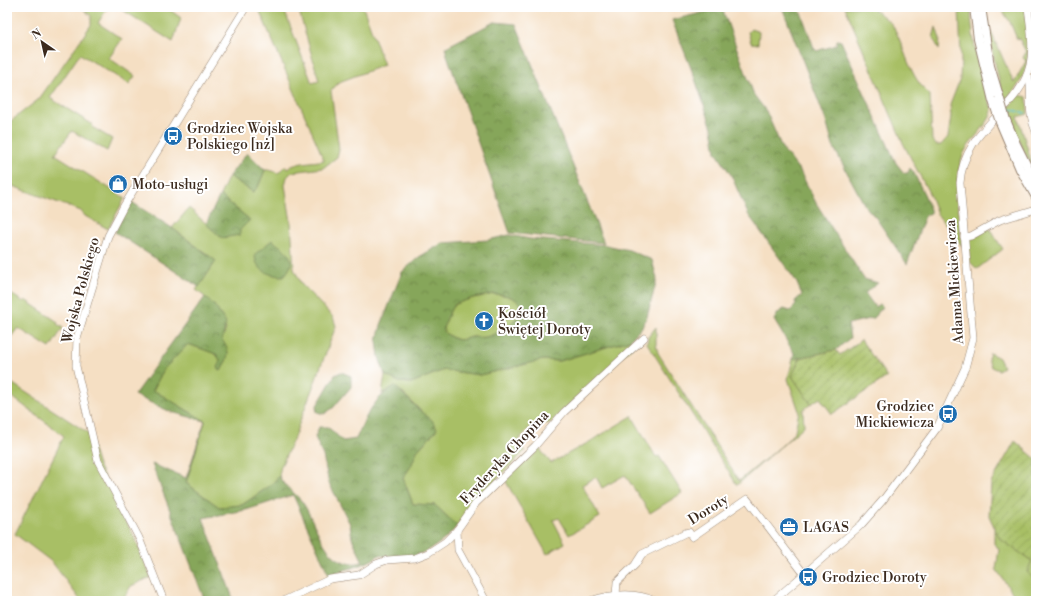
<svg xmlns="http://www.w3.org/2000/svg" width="1043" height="608" font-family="'Libre Bodoni',serif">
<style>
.grass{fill:#a8bf65;stroke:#727442}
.forest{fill:url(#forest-crowns);stroke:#60683c;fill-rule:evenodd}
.garden{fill:url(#garden-furrows);stroke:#727442}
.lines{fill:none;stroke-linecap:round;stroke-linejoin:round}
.stream{stroke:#4cbbc1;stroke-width:1.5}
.minor-casing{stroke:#988470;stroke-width:8}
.major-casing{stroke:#988470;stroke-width:10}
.minor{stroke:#fff;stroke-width:7}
.major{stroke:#fff;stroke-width:8}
.major-bridge-casing{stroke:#988470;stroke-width:10;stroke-linecap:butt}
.major-bridge{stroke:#fff;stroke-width:8}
.labels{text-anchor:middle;stroke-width:4;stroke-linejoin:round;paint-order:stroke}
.poi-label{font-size:14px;fill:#3b2a1e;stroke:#fff;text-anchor:start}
.street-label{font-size:14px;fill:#3b2a1e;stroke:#fff}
</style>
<defs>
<pattern id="forest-crowns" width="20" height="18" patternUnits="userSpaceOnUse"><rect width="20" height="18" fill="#86a65a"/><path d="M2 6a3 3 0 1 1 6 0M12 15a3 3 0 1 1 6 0" fill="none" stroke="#6f874a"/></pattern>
<pattern id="garden-furrows" width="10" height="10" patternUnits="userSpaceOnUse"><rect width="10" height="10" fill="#a8bf65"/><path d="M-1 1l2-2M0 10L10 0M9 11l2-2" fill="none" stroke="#8a9b53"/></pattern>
</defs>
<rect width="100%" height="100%" fill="#fff"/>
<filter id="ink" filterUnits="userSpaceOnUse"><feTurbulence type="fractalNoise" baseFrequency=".025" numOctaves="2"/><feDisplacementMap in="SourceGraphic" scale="8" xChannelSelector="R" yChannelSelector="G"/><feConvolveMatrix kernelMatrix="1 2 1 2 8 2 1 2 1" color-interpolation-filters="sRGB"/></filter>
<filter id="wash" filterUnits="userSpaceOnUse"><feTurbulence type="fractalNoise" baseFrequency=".012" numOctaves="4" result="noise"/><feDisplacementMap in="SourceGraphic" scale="16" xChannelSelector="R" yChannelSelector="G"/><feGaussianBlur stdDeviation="0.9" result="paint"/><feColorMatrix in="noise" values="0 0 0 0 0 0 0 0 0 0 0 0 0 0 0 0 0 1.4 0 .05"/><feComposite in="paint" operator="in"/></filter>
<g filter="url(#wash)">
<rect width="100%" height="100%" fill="#f5dfc3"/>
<g class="grass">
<polygon points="81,7 108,7 98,23 122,39 109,58 135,76 129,84 80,54 50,98 93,125 92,127 112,139 107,151 72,131 55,154 125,198 108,229 85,216 81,211 7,184 7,124 39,99 91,25 91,16"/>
<polygon points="118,7 166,7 181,18 173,42"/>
<path d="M258 7H283L312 83 319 81 299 11 310 7H363L384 65 339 82 331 91 339 149 337 157 323 168 292 172 287 177 285 185 291 222 294 269 302 285 333 317 336 326 293 440 281 466 279 476 271 485 242 505 219 507 186 483 205 421 153 390 164 369 188 344 216 354 220 360 218 369 221 371C228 359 230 352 222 340L226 329 205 297 196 290 216 261 172 228 189 208 222 238 240 230 250 220 220 195 229 176 253 192 258 187 265 170H270L278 173 285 166 287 169C297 161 312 163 324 160Z"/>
<path d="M845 7H871C877 12 889 20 893 26 906 49 908 76 930 95L932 140 936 145H941L948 137 951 116 950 105 960 79 961 59 959 7H971C971 42 981 76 992 109 992 123 969 140 963 155 952 182 960 217 962 246L937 214 930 195 903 143Z"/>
<path d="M1000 7H1025C1029 44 1035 74 1004 101L988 34 991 32 1014 83 1026 61 1023 58 1026 52 1019 38 1017 39 1010 22Z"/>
<polygon points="936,27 940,39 939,49 933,38"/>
<polygon points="751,29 759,32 758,44 751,43 748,32"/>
<polygon points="1019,95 1027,97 1028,114 1018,117 1031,160 1036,168 1036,172 1025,154 1007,109"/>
<polygon points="989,228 1003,249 977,269 970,262 969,241"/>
<polygon points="9,293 24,302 25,300 58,322 57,324 63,328 50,348 18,328 7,342 7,297"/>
<path d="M494 294C544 297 512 331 486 337 482 338 478 337 474 337 469 337 463 340 458 340 454 339 448 335 445 333L443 328 451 309 455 304 473 298Z"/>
<polygon points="656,327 656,344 658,353 739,481 786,442 795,431 799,411 788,379 793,359 800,358 792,376 811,404 803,410 804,426 737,485 647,343 648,337"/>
<path d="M630 340 635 344 550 423 532 425 516 443 525 451 480 495 457 526 435 505 413 504 403 478 411 466 417 451 437 429C424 413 410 400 395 386L382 394 385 375 399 382 411 383 444 370 480 375 543 360 559 361Z"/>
<polygon points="990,353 999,358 1003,367 998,370 991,367 988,359"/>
<polygon points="7,380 88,433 97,463 136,541 151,577 131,586 122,601 81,601 52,562 15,534 64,436 7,393"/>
<polygon points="632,416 656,457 659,456 682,493 650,513 625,475 602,488 596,477 582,485 600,517 569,535 559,518 553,520 565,543 547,554 505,480 538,447 551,463 591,441"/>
<polygon points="994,526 1000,539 1032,561 1027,572 1036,581 1036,601 1018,601 996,569 999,549 994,544"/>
</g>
<g class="forest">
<path d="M782 7H799L814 48 817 51C824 48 829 48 836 45L837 40 841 41 896 163 904 173H908L910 168 913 171 925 196 931 213 925 216 907 264 876 218 865 206 833 146 826 121Z"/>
<polygon points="722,8 754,95 766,111 782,148 800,171 816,203 864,279 878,283 865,293 875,307 879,304 883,307 873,318 848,324 850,338 836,350 793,359 794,353 774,320 778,313 784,309 790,311 796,305 795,301 802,295 796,281 748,214 731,175 716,152 712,128 694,76 672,20"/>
<polygon points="494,22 516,24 604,243 510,233 447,55 446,47"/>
<polygon points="247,153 265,170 258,187 253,192 229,176"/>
<polygon points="220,195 250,220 240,230 240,235 222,238 206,224"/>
<polygon points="130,201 172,228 216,261 199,287 115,232"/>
<path d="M509 235 530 239 606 245 629 250 652 260 657 279 647 317 642 327 630 340 559 361 543 360 480 375 444 370 411 383 399 382 385 375 379 357 377 341 381 325 402 272 419 257 443 243 488 240ZM494 294C544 297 512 331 486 337 482 338 478 337 474 337 469 337 463 340 458 340 454 339 448 335 445 333L443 328 451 309 455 304 473 298Z"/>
<path d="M272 240C287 252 300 258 284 276 270 276 255 271 255 254Z"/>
<path d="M205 297 214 305 226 323 222 340C232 353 228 357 221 371L218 369 220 360 216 354 188 344 164 369 153 390 205 421 186 483 219 507 242 505 271 485 279 476C285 488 296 493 303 503 318 526 326 572 363 562L352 538 350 524 329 483 323 456 315 437 319 427H328L343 441 356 439C366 416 373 399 395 386L417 408 432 420 437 429 417 451 411 466 403 478 413 504 435 505 457 526C443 544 423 556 401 558 394 559 386 556 379 555 368 565 346 569 329 575L293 495 246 510 203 518 234 601H205L152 464 186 478 205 421 171 412 134 395Z"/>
<polygon points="341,372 351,376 351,387 333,408 324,414 317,412 316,407 335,375"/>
</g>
<g class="garden">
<polygon points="861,340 887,377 832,414 820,398 811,404 792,376 800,358 836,350 840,355"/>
<polygon points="1015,441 1036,459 1036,581 1027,572 1032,561 1000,539 989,516 991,483"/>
</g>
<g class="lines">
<polyline class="stream" points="1009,109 1025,113"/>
</g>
</g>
<g filter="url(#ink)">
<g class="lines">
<g class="minor-casing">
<g id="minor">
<path d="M1027 76 1029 78C1033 98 1026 109 1036 132"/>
<polyline points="964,237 971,236 1000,220 1036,209"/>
<polyline points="457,530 458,550 486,601"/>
<polyline points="616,595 617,582 635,565 642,554 685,533 689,532 692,537 747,499 805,575"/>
<polyline points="164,601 139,538 98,461 76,366 77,338 108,236 125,204 246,7"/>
<polyline points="283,601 330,579 359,575 376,564 387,560 415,558 428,553 445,542 457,530 476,503 535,446 564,412 644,338"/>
<path d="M590 601C612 594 634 591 655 601"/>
<path d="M773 601 861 525 883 500 937 428 965 368 973 338 960 183C964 126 1020 111 1030 65 1034 46 1030 25 1028 7"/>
</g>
</g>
<g class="major-casing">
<g id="major">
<polyline points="974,7 978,39 993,101"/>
<polyline points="981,7 990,66 999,96"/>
<polyline points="1006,120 1016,144 1036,184"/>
<polyline points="1000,122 1020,169 1036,197"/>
</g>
</g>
<use href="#minor" class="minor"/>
<use href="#major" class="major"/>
<g class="major-bridge-casing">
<g id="major-bridge">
<polyline points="999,96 1006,120"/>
<polyline points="993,101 1000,122"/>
</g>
</g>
<use href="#major-bridge" class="major-bridge"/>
</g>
</g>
<defs>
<g id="bus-disc" transform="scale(1)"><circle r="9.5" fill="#1f6fb2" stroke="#fff"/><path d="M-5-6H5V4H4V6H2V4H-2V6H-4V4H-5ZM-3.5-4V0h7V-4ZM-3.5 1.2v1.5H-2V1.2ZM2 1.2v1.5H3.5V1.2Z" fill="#fff"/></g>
<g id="shop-disc" transform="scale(1)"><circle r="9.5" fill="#1f6fb2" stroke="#fff"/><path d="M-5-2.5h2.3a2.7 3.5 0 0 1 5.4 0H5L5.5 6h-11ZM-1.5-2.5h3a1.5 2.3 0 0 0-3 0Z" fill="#fff"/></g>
<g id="church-disc" transform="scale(1)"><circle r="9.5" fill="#1f6fb2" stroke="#fff"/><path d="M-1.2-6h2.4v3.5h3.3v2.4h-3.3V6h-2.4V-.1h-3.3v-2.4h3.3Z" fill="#fff"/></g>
<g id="office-disc" transform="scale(1)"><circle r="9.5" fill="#1f6fb2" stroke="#fff"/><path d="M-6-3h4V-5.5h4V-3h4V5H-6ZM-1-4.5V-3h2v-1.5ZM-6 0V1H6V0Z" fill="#fff"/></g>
</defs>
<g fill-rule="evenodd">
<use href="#bus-disc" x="173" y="136"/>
<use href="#shop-disc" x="118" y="184"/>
<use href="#church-disc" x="484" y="321"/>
<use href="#bus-disc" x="948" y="414"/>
<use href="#office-disc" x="789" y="527"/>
<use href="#bus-disc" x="808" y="577"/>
</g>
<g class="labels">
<g class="poi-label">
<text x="187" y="133">Grodziec Wojska<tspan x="187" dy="16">Polskiego [nż]</tspan></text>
<text x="132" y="189">Moto-usługi</text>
<text x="498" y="318">Kościół<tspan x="498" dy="16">Świętej Doroty</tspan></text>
<text x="934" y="411" text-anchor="end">Grodziec<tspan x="934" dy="16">Mickiewicza</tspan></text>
<text x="803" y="532">LAGAS</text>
<text x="822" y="582">Grodziec Doroty</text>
</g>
<g class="street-label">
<text transform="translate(954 282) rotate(-94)" y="5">Adama Mickiewicza</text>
<text transform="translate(80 290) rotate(-75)" y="5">Wojska Polskiego</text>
<text transform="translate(504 457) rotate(-47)" y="5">Fryderyka Chopina</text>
<text transform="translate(708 509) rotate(-32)" y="5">Doroty</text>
</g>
</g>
<rect width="1043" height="608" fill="none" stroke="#fff" stroke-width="24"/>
<g transform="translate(42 42) rotate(326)" stroke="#ffffff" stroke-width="3" paint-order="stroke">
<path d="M0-3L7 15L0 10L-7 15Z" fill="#3b2a1e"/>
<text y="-6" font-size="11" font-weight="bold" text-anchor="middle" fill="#3b2a1e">N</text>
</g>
</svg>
